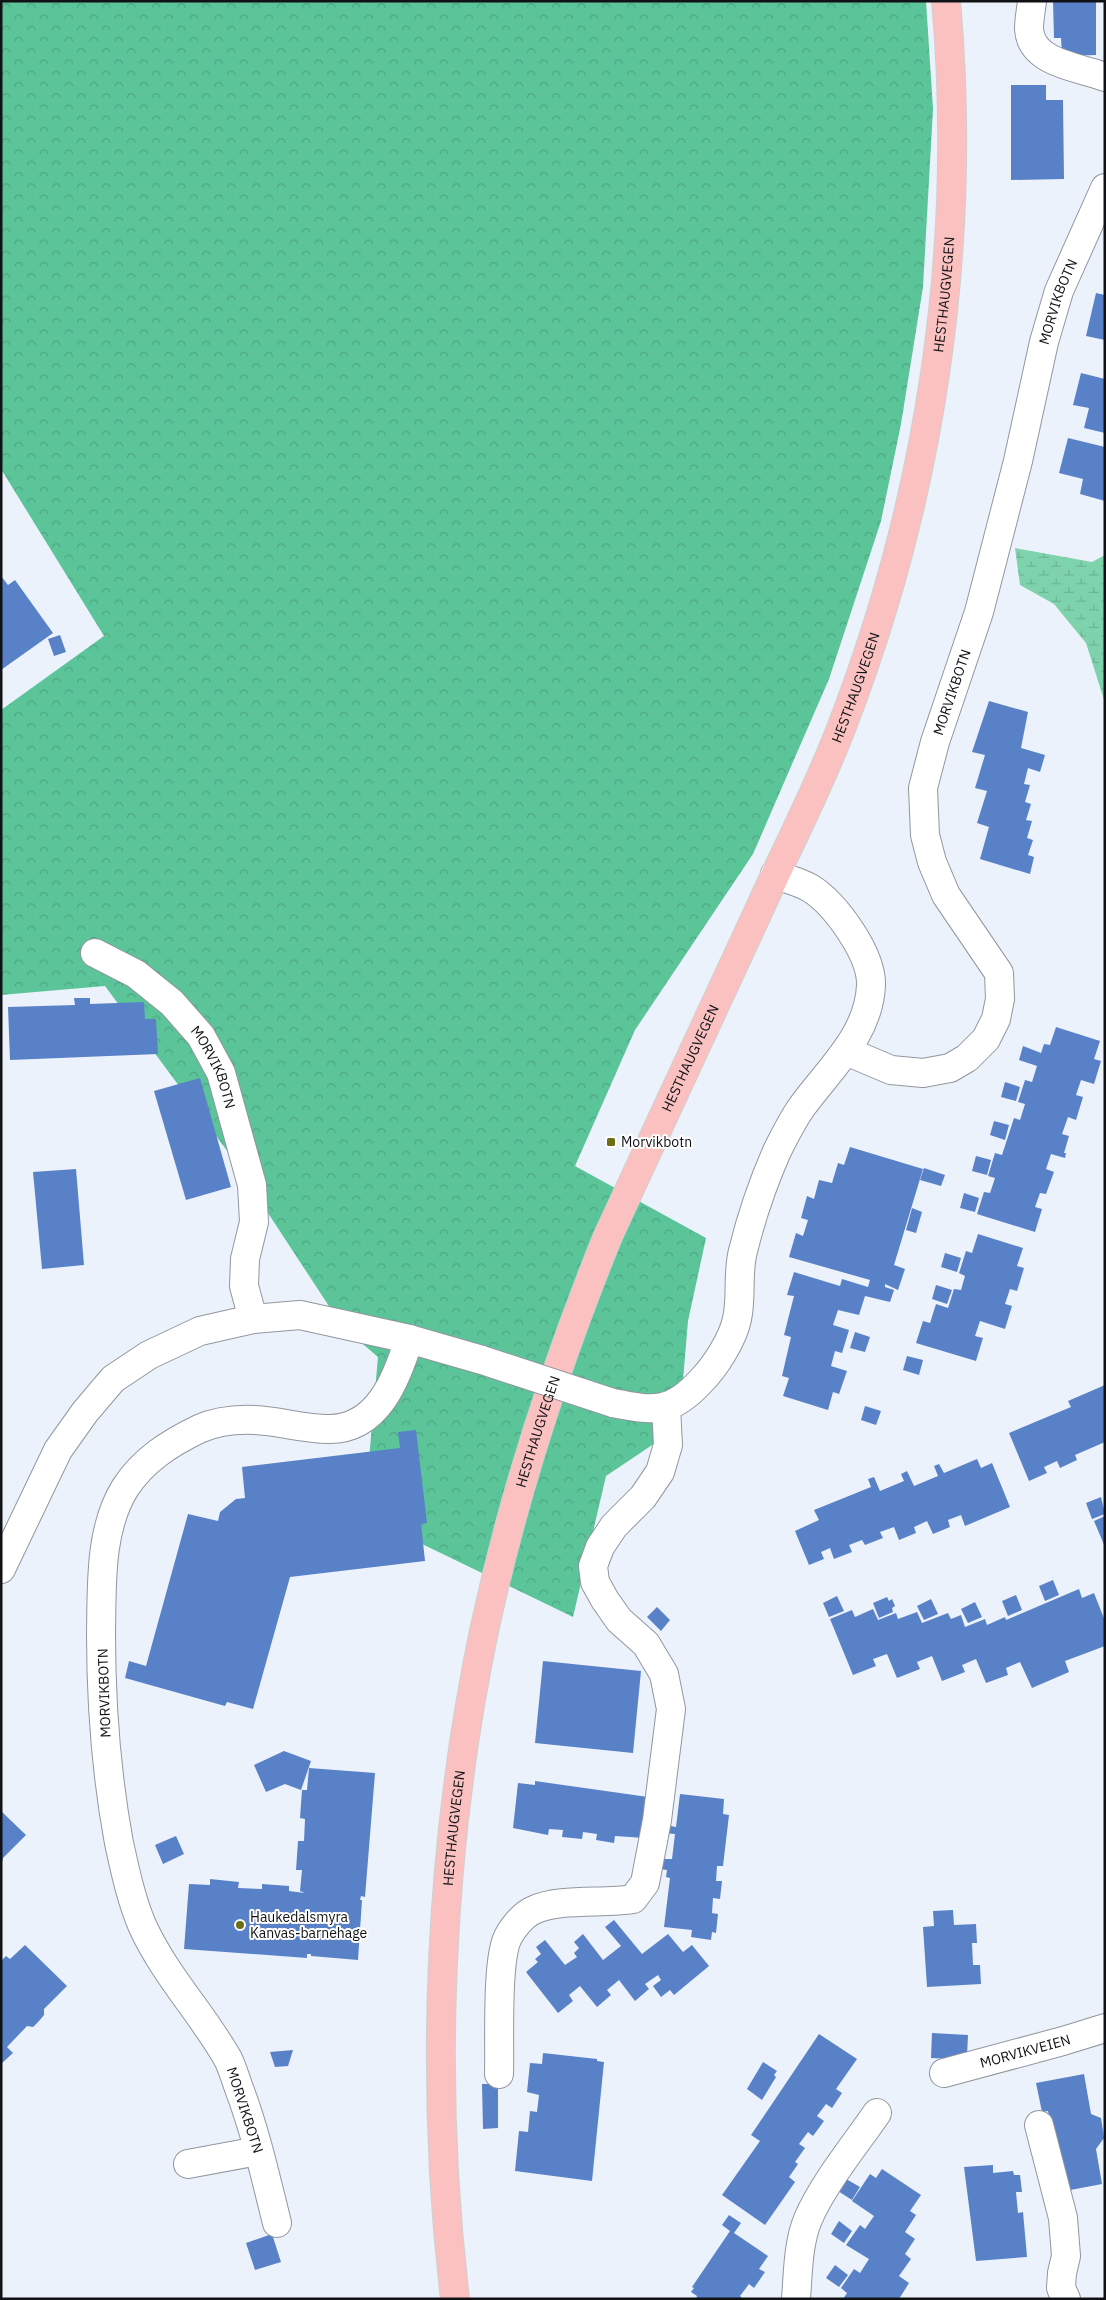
<svg xmlns="http://www.w3.org/2000/svg" width="1106" height="2300" font-family="'IBM Plex Sans',sans-serif">
<style>
.forest{fill:url(#forest-crowns)}
.wetland{fill:url(#wetland-marsh)}
.building{fill:#5981c8}
.lines{fill:none;stroke-linecap:round;stroke-linejoin:round}
.minor-casing{stroke:#91969f;stroke-width:30}
.major-casing{stroke:#cfd0d0;stroke-width:30}
.minor{stroke:#fff;stroke-width:28}
.major{stroke:#fbc1c1;stroke-width:28}
.minor-bridge-casing{stroke:#91969f;stroke-width:30;stroke-linecap:butt}
.minor-bridge{stroke:#fff;stroke-width:28}
.poi-dot{fill:#6c6f12;stroke:#fefefe;stroke-width:2}
.labels{text-anchor:middle;stroke-width:4;stroke-linejoin:round;paint-order:stroke}
.street-label{font-size:14px;fill:#101215;stroke:#fefefe}
.poi-label{font-size:14px;fill:#101215;stroke:#fefefe;text-anchor:start}
</style>
<defs>
<pattern id="forest-crowns" width="20" height="18" patternUnits="userSpaceOnUse" patternTransform="scale(1.25)"><rect width="20" height="18" fill="#5bc499"/><path d="M2 6a3 3 0 1 1 6 0M12 15a3 3 0 1 1 6 0" fill="none" stroke="#4ea783"/></pattern>
<pattern id="wetland-marsh" width="20" height="14" patternUnits="userSpaceOnUse" patternTransform="scale(1.25)"><rect width="20" height="14" fill="#7ed3ad"/><path d="M1 5h8M5 5V1M11 12h8M15 12V8" fill="none" stroke="#6cb494"/></pattern>
</defs>
<rect width="100%" height="100%" fill="#ecf2fb"/>
<polygon class="forest" points="1,1 926,1 933,109 923,287 901,424 881,521 829,679 753,854 635,1030 575,1166 706,1238 688,1321 679,1427 606,1476 573,1617 364,1516 378,1357 342,1326 228,1152 105,986 1,995 1,710 104,636 1,469"/>
<polygon class="wetland" points="1015,548 1092,562 1105,555 1105,703 1086,643 1054,604 1020,585"/>
<g class="building">
<polygon points="1053,1 1096,1 1096,55 1062,56 1061,38 1054,38"/>
<polygon points="1011,85 1046,85 1046,100 1063,100 1064,179 1011,180"/>
<polygon points="1096,293 1105,295 1105,340 1086,336"/>
<polygon points="1081,373 1105,379 1105,433 1084,428 1089,408 1073,405"/>
<polygon points="1068,438 1105,447 1105,501 1080,494 1083,479 1059,473"/>
<polygon points="1,576 8,585 15,580 53,633 1,670"/>
<polygon points="60,635 66,652 54,656 48,639"/>
<polygon points="989,701 1028,712 1021,748 1045,755 1040,772 1028,768 1024,784 1030,785 1025,802 1031,804 1026,820 1032,821 1027,838 1033,840 1028,855 1034,857 1030,874 980,859 989,827 977,823 987,791 975,788 985,755 972,752"/>
<polygon points="74,998 90,998 90,1004 144,1002 145,1019 156,1019 158,1054 10,1060 8,1007 75,1005"/>
<polygon points="1056,1027 1100,1041 1094,1059 1101,1061 1094,1084 1081,1080 1076,1095 1083,1097 1076,1120 1068,1117 1062,1134 1069,1136 1064,1153 1066,1153 1065,1158 1051,1154 1046,1169 1054,1172 1046,1194 1040,1193 1035,1207 1042,1209 1035,1232 977,1214 984,1192 990,1193 995,1178 988,1176 995,1153 1002,1155 1014,1118 1020,1120 1025,1104 1018,1102 1025,1080 1032,1082 1037,1066 1019,1060 1023,1046 1041,1053 1044,1044 1050,1045"/>
<polygon points="200,1078 231,1187 186,1200 154,1091"/>
<polygon points="1005,1082 1020,1087 1016,1101 1001,1097"/>
<polygon points="994,1121 1009,1125 1005,1140 990,1135"/>
<polygon points="850,1147 923,1169 894,1265 905,1269 898,1290 885,1284 885,1287 894,1290 890,1302 865,1296 859,1315 838,1310 833,1325 849,1330 842,1353 835,1351 831,1366 847,1371 839,1394 833,1392 828,1410 783,1396 789,1378 782,1376 791,1337 784,1335 794,1296 787,1295 794,1272 840,1286 842,1279 868,1287 870,1280 789,1257 796,1233 803,1236 808,1220 801,1218 807,1196 814,1199 819,1180 832,1183 838,1163 844,1165"/>
<polygon points="976,1156 991,1160 987,1175 972,1171"/>
<polygon points="924,1168 945,1175 941,1186 920,1180"/>
<polygon points="76,1169 84,1265 42,1269 33,1172"/>
<polygon points="964,1193 979,1198 975,1212 960,1208"/>
<polygon points="912,1208 922,1212 916,1233 906,1230"/>
<polygon points="978,1234 1023,1248 1017,1266 1024,1268 1017,1291 1010,1289 1005,1304 1012,1306 1005,1329 980,1321 975,1336 983,1338 976,1361 916,1343 923,1321 930,1323 936,1304 948,1308 954,1289 961,1290 965,1276 959,1273 966,1251 972,1253"/>
<polygon points="945,1253 961,1258 957,1272 941,1267"/>
<polygon points="936,1285 952,1290 947,1304 932,1299"/>
<polygon points="855,1332 870,1337 865,1352 850,1348"/>
<polygon points="907,1356 923,1360 919,1375 903,1370"/>
<polygon points="1105,1385 1105,1442 1075,1455 1077,1460 1060,1468 1057,1461 1044,1467 1047,1473 1029,1481 1009,1433 1071,1407 1068,1401"/>
<polygon points="865,1406 881,1411 876,1425 861,1420"/>
<polygon points="416,1430 427,1523 421,1524 425,1561 290,1577 253,1709 227,1702 225,1706 125,1678 129,1661 146,1666 188,1514 218,1521 220,1512 236,1499 245,1498 242,1467 400,1448 398,1432"/>
<polygon points="977,1459 981,1468 992,1463 1010,1507 965,1526 961,1515 948,1520 950,1527 933,1534 927,1521 914,1527 916,1533 899,1540 894,1527 880,1532 883,1538 865,1545 862,1540 849,1545 852,1552 834,1559 830,1548 821,1552 824,1559 809,1565 795,1531 819,1520 814,1510 871,1487 868,1479 874,1477 880,1491 904,1481 901,1474 907,1471 914,1486 938,1476 934,1466 939,1464 944,1473"/>
<polygon points="1101,1497 1105,1514 1092,1519 1086,1503"/>
<polygon points="1105,1516 1105,1547 1094,1521"/>
<polygon points="1053,1580 1059,1595 1045,1601 1039,1586"/>
<polygon points="1079,1589 1082,1598 1094,1593 1105,1621 1105,1646 1065,1661 1069,1672 1032,1688 1020,1662 1006,1668 1008,1675 986,1683 976,1659 962,1665 965,1672 942,1681 932,1656 917,1662 920,1669 897,1678 887,1654 873,1659 876,1666 853,1675 830,1619 852,1610 855,1617 873,1609 878,1620 896,1613 898,1619 917,1612 922,1623 948,1613 951,1619 961,1615 965,1627 985,1619 987,1625 1005,1617 1006,1620"/>
<polygon points="1016,1595 1022,1610 1008,1616 1002,1601"/>
<polygon points="837,1596 844,1611 829,1617 823,1603"/>
<polygon points="887,1597 889,1601 892,1599 895,1606 892,1608 893,1612 879,1618 873,1603"/>
<polygon points="931,1599 938,1614 924,1620 917,1606"/>
<polygon points="975,1602 982,1617 968,1623 961,1609"/>
<polygon points="657,1607 670,1620 661,1631 647,1617"/>
<polygon points="543,1661 641,1671 633,1753 535,1743"/>
<polygon points="284,1751 311,1761 301,1790 285,1784 266,1792 254,1765"/>
<polygon points="309,1768 375,1773 365,1897 361,1896 360,1900 362,1900 358,1960 311,1956 311,1954 307,1954 307,1958 184,1949 189,1884 210,1885 210,1879 239,1882 238,1888 262,1889 262,1884 289,1886 289,1891 305,1893 300,1891 302,1870 296,1870 298,1841 304,1841 305,1819 300,1818 302,1790 307,1790"/>
<polygon points="535,1781 648,1797 644,1838 615,1836 614,1843 596,1840 597,1834 583,1832 582,1839 562,1837 563,1830 549,1829 548,1835 513,1828 518,1783 535,1785"/>
<polygon points="680,1794 724,1799 723,1814 729,1815 723,1866 717,1866 716,1881 722,1881 720,1899 713,1898 712,1913 718,1914 716,1933 712,1932 711,1940 691,1937 692,1930 664,1927 670,1878 666,1877 667,1870 660,1869 661,1859 672,1859 675,1834 664,1833 665,1825 676,1827"/>
<polygon points="1,1811 26,1835 3,1858 1,1867"/>
<polygon points="176,1836 184,1854 163,1864 155,1845"/>
<polygon points="953,1910 954,1925 976,1924 977,1943 972,1943 973,1965 980,1965 981,1984 927,1987 923,1927 934,1926 933,1911"/>
<polygon points="614,1920 642,1954 668,1934 683,1952 692,1945 709,1966 674,1995 670,1990 661,1997 653,1986 661,1980 658,1975 645,1984 649,1989 635,2001 619,1980 607,1990 611,1995 597,2007 580,1986 569,1995 573,2001 558,2013 526,1972 538,1962 535,1959 541,1954 536,1947 545,1940 565,1965 577,1957 574,1953 579,1948 574,1942 583,1934 603,1960 621,1946 605,1927"/>
<polygon points="25,1945 67,1986 44,2009 44,2015 39,2021 33,2027 27,2026 7,2047 13,2053 1,2064 1,1961 6,1956 10,1959"/>
<polygon points="932,2033 968,2035 967,2056 954,2059 931,2058"/>
<polygon points="819,2034 857,2059 836,2089 842,2093 832,2108 826,2104 817,2116 824,2121 813,2136 808,2132 799,2144 805,2148 795,2162 798,2164 789,2177 795,2182 765,2225 722,2195 760,2141 751,2135"/>
<polygon points="293,2050 288,2066 275,2067 270,2052"/>
<polygon points="543,2053 597,2059 597,2061 604,2062 592,2181 515,2171 519,2131 528,2132 530,2111 537,2112 539,2095 527,2092 530,2063 542,2064"/>
<polygon points="763,2062 777,2071 774,2075 776,2077 762,2100 747,2089"/>
<polygon points="1084,2074 1091,2114 1101,2118 1104,2138 1096,2149 1102,2184 1065,2191 1061,2177 1048,2111 1042,2112 1036,2083"/>
<polygon points="482,2084 498,2084 498,2128 483,2129"/>
<polygon points="993,2165 993,2173 1013,2171 1014,2175 1020,2175 1022,2192 1016,2192 1018,2213 1023,2212 1027,2257 976,2261 964,2167"/>
<polygon points="882,2169 921,2195 910,2211 916,2215 905,2232 915,2239 905,2254 911,2259 899,2276 909,2283 899,2299 843,2299 847,2293 841,2288 854,2269 860,2273 869,2259 846,2245 860,2225 865,2229 874,2216 852,2201 870,2174 876,2178"/>
<polygon points="846,2179 860,2187 852,2200 838,2191"/>
<polygon points="729,2215 741,2223 734,2233 768,2256 759,2269 765,2272 754,2288 749,2284 740,2296 743,2299 696,2299 697,2296 691,2292 694,2288 692,2287 730,2231 722,2225"/>
<polygon points="839,2221 852,2231 844,2243 831,2234"/>
<polygon points="272,2234 281,2262 255,2270 246,2243"/>
<polygon points="835,2265 848,2275 839,2287 826,2278"/>
</g>
<g class="lines">
<g class="minor-casing">
<g id="minor">
<path d="M1032 1C1031 10 1029 20 1029 29 1031 64 1080 67 1105 77"/>
<path id="s1" d="M95 953 136 974 172 1003 201 1036 221 1073 252 1185 254 1222 245 1259 244 1286 253 1319"/>
<path id="s2" d="M846 1051 891 1070 923 1073 950 1068 967 1058 986 1039 996 1019 1000 999 999 973 946 895 932 862 925 835 923 788 935 742 979 612 1018 461 1044 342 1059 291 1105 188"/>
<path d="M613 1403C654 1411 671 1414 701 1381 715 1367 733 1339 737 1319 742 1297 737 1273 743 1251 751 1218 763 1183 777 1151 784 1137 792 1121 801 1108 828 1070 869 1036 871 985 872 955 836 904 810 888 800 882 786 879 775 874"/>
<polyline points="1,1569 58,1450 85,1412 113,1379 149,1355 200,1331 253,1319 300,1315 409,1339 482,1360"/>
<path id="s3" d="M944 2073 1063 2041 1105 2028"/>
<path d="M499 2074C500 2045 496 1960 508 1937 513 1927 524 1914 534 1910 559 1898 604 1904 633 1899L645 1883 657 1820 671 1709 664 1674 646 1644 619 1620 605 1600 595 1582 593 1566 600 1547 614 1526 643 1497 660 1472 668 1445 666 1407"/>
<polyline points="1039,2125 1063,2218 1066,2256 1062,2273 1061,2288 1066,2299"/>
<polyline points="188,2164 258,2151"/>
<path d="M277 2223C266 2179 256 2134 240 2091 236 2081 233 2069 228 2059 202 2013 164 1974 142 1925 131 1899 125 1870 119 1843 106 1773 101 1703 101 1633 102 1586 99 1530 125 1488 143 1460 170 1443 199 1429 217 1421 236 1419 255 1420 279 1421 304 1429 328 1429 378 1430 397 1378 409 1339"/>
<path d="M796 2299C798 2273 798 2243 808 2219 823 2184 855 2145 877 2113"/>
</g>
</g>
<g class="major-casing">
<g id="major">
<path id="s4" d="M455 2299C429 2080 439 1847 484 1631 513 1496 556 1364 608 1236 658 1128 708 1019 759 910 786 850 819 787 842 726 931 496 968 247 946 1"/>
</g>
</g>
<use href="#minor" class="minor"/>
<use href="#major" class="major"/>
<g class="minor-bridge-casing">
<polyline id="minor-bridge" points="482,1360 613,1403"/>
</g>
<use href="#minor-bridge" class="minor-bridge"/>
</g>
<g class="poi-dot">
<rect x="606" y="1137" width="10" height="10" rx="2.5"/>
<circle cx="240" cy="1925" r="5"/>
</g>
<g class="labels">
<g class="street-label">
<text dy="5" stroke="none"><textPath href="#s4" startOffset="2092">HESTHAUGVEGEN</textPath></text>
<text dy="5" stroke="none"><textPath href="#s2" startOffset="934">MORVIKBOTN</textPath></text>
<text dy="5" stroke="none"><textPath href="#s4" startOffset="1688">HESTHAUGVEGEN</textPath></text>
<text dy="5" stroke="none"><textPath href="#s2" startOffset="529">MORVIKBOTN</textPath></text>
<text dy="5" stroke="none"><textPath href="#s4" startOffset="1282">HESTHAUGVEGEN</textPath></text>
<text dy="5" stroke="none"><textPath href="#s1" startOffset="170">MORVIKBOTN</textPath></text>
<text dy="5" stroke="none"><textPath href="#s4" startOffset="878">HESTHAUGVEGEN</textPath></text>
<text transform="translate(104 1693) rotate(-92)" y="5">MORVIKBOTN</text>
<text dy="5" stroke="none"><textPath href="#s4" startOffset="472">HESTHAUGVEGEN</textPath></text>
<text dy="5" stroke="none"><textPath href="#s3" startOffset="84">MORVIKVEIEN</textPath></text>
<text transform="translate(245 2110) rotate(72)" y="5">MORVIKBOTN</text>
</g>
<g class="poi-label">
<text x="621" y="1147">Morvikbotn</text>
<text x="250" y="1922">Haukedalsmyra<tspan x="250" dy="16">Kanvas-barnehage</tspan></text>
</g>
</g>
<rect width="1106" height="2300" fill="none" stroke="#101215" stroke-width="5"/>
</svg>
